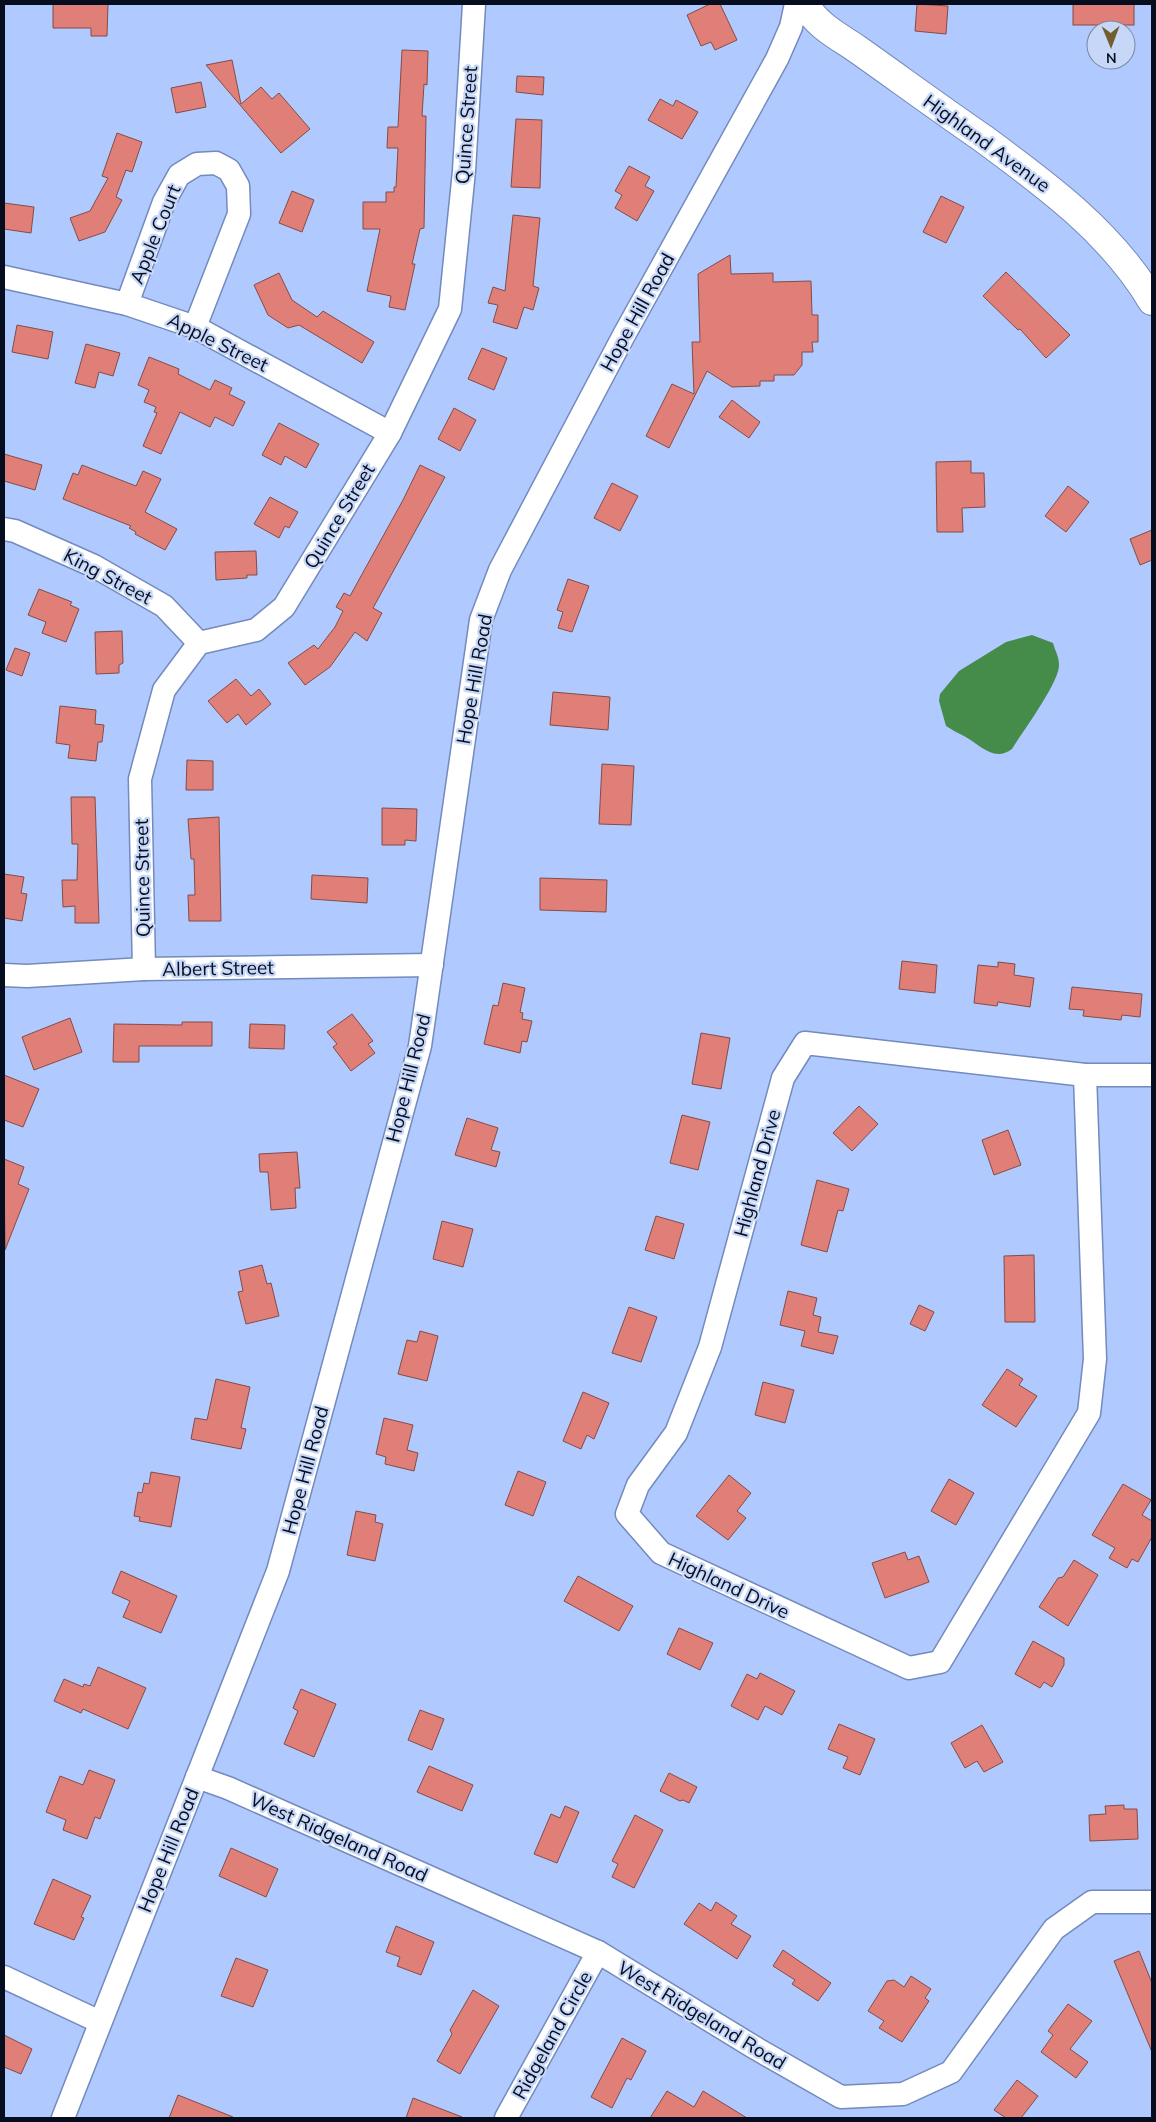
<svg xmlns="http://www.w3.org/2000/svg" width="1156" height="2122" font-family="Mulish,sans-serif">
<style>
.water{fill:#458b4a}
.building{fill:#df7f78;stroke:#864b47}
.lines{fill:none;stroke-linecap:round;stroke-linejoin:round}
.street-casing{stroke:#738abd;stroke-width:25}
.secondary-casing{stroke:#738abd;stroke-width:30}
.street{stroke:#fff;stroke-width:22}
.secondary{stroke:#fff;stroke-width:28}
.labels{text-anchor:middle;stroke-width:4.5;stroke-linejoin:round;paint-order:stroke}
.street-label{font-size:19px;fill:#060d1f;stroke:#c7d7f7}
</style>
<rect width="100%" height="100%" fill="#b0c9ff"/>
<path class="water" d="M1032 635 1053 643C1055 651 1059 656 1059 665 1059 683 1023 731 1012 749 994 763 979 744 964 736 958 733 952 730 946 726L939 701 940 694 959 671 1006 642Z"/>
<g class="building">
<polygon points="53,4 108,4 107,36 91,36 91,28 53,28"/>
<polygon points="710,4 720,4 737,40 715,50 711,42 701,46 687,15"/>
<polygon points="917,4 948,6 946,34 915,31"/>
<rect x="1073" y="4" width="61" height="21"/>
<polygon points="402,50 428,51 427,85 424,84 422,116 426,116 424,228 420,229 412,264 415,264 405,310 389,307 391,296 367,291 380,229 363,229 363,202 386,202 386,192 394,192 394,187 396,187 398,148 387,148 388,127 398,127"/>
<polygon points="232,60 241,104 261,87 272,99 279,93 310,129 281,153 206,65"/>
<polygon points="517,76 544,77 543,95 516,92"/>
<polygon points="201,82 206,107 176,113 171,88"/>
<polygon points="660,99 673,106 676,100 698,112 682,139 648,120"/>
<polygon points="516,119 542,120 540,188 511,187"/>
<polygon points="117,133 142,142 132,172 126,170 116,197 122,200 105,232 79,241 70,218 90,211 108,178 102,176"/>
<polygon points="629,166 650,177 645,186 654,191 637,221 615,208 622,195 615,191"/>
<polygon points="292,191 314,200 302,232 279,223"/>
<polygon points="941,196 964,207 946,243 923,232"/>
<polygon points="4,203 34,207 31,233 4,229"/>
<polygon points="513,215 540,218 533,286 539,288 533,310 524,307 517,329 493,322 498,305 488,303 493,287 505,291"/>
<polygon points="730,255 731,274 773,273 773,282 811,281 812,315 818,315 818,342 812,342 813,352 802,352 802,365 794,375 774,375 774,381 760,381 760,386 732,387 707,371 669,448 646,436 672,384 694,394 692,342 700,342 698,274"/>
<polygon points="1006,272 1070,335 1046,358 1020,329 1018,330 983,296"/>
<polygon points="279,273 292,300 317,317 323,311 374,342 362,363 299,325 288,328 268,315 254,285"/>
<polygon points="17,325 53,332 48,359 12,352"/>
<polygon points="86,344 120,353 113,376 99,372 95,388 75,383"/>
<polygon points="482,348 507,358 494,390 468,379"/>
<polygon points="149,357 179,369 178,374 210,390 215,380 232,388 229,394 245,402 233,426 215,417 210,427 180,412 161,454 143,446 157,413 154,412 156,407 144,402 149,390 138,385"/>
<polygon points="732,400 760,422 749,438 719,417"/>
<polygon points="454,408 476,420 460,451 438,439"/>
<polygon points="279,423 319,444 306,468 285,456 281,465 262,455"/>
<polygon points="4,454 42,465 35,490 4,481"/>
<polygon points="971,461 971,473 984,473 985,507 962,508 963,532 937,532 936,462"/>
<polygon points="82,465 136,486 143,471 161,479 145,512 177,529 165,550 135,534 136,532 129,528 131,526 63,499 73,473 78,475"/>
<polygon points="420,465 445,477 373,608 382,613 367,641 355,632 330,667 305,685 288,663 314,645 318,649 335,627 343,611 336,607 344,593 350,596 403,500"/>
<polygon points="612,483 638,496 620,531 594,518"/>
<polygon points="1068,486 1089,502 1066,532 1045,516"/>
<polygon points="270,497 298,512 289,528 285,526 279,538 254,524"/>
<polygon points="1152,530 1152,560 1140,565 1130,539"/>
<polygon points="256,551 257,575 247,575 247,578 216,580 215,552"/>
<polygon points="568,579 589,586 572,632 558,628 563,612 557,610"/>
<polygon points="39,589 72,602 70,605 79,609 66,642 42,633 46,622 28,615"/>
<polygon points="122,631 123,663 119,665 119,673 96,674 95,632"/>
<polygon points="15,648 30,653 22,676 6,670"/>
<polygon points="236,679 251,696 259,689 271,704 246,725 238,714 227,723 208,701"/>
<polygon points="553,692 610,697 608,730 550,725"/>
<polygon points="60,706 96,710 95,724 104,725 102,742 98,742 96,761 68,758 70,745 56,743"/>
<polygon points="187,760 213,761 213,790 186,790"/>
<polygon points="602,764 634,766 631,825 599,824"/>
<polygon points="71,797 95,797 99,923 75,923 75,906 63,907 62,880 77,880 78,844 72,844"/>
<polygon points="382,808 417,809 416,841 405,840 405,845 382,845"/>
<polygon points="219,817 221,921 189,921 188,895 195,895 194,859 191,859 188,819"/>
<polygon points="4,874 24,877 21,893 27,894 22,921 4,918"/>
<polygon points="312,875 368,878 367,903 311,899"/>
<polygon points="540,878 607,880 606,912 540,910"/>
<polygon points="902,961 937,965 935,993 899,989"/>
<polygon points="998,962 1015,964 1014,975 1034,978 1030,1007 998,1002 997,1006 974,1003 978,965 998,967"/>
<polygon points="503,983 525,988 520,1012 523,1013 522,1019 532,1021 527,1042 522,1041 520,1053 484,1044 493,1005 498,1006"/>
<polygon points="1072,987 1142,994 1140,1017 1122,1015 1121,1020 1083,1016 1084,1010 1069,1009"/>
<polygon points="352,1014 373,1041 368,1044 375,1053 351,1071 333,1047 337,1044 327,1032"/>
<polygon points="70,1018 82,1052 34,1070 22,1037"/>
<polygon points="182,1022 212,1022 212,1046 139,1046 139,1062 113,1062 114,1024 182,1025"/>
<polygon points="250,1024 285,1025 284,1049 249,1048"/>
<polygon points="701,1033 730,1038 721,1089 692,1084"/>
<polygon points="4,1075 39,1089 23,1127 4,1120"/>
<polygon points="859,1106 878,1124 852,1151 833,1133"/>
<polygon points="682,1115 710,1122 698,1170 670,1163"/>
<polygon points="467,1118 498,1128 491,1150 500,1152 496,1167 455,1155"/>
<polygon points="1008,1130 1021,1165 994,1175 982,1140"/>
<polygon points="297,1152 300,1188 295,1188 296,1208 271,1210 268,1172 260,1172 259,1154"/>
<polygon points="4,1159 24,1167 18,1184 29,1189 5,1250"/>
<polygon points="817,1180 849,1189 843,1211 838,1210 827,1252 801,1245"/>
<polygon points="656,1216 684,1224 674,1259 645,1250"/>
<polygon points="442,1221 473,1229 463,1267 433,1259"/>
<polygon points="1034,1255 1035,1322 1005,1322 1004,1256"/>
<polygon points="262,1265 267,1284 271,1283 279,1316 246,1324 238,1292 243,1291 239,1271"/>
<polygon points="788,1291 817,1298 813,1315 821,1317 818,1332 838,1336 833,1354 801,1346 805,1331 780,1325"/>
<polygon points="919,1305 934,1312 925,1331 910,1324"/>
<polygon points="629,1307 657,1317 641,1362 612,1353"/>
<polygon points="420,1331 438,1336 427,1381 398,1374 407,1340 417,1342"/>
<polygon points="1007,1369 1023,1379 1019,1385 1037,1396 1016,1427 982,1405"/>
<polygon points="216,1379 250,1387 241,1428 246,1429 241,1449 191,1439 195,1418 207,1420"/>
<polygon points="763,1382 794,1390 785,1423 755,1415"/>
<polygon points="583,1392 609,1403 594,1439 587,1435 581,1449 563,1441"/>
<polygon points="384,1418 413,1425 407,1450 418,1453 414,1471 385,1464 386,1457 376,1454"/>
<polygon points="518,1471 546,1482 533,1516 505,1505"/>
<polygon points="151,1472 180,1477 171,1527 139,1521 140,1517 134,1516 138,1492 142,1493 144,1483 149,1484"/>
<polygon points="729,1475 751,1493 737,1511 746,1518 728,1540 696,1516"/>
<polygon points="949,1479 974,1493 956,1525 931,1511"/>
<polygon points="1123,1484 1151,1500 1142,1515 1152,1521 1152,1537 1138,1562 1132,1559 1127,1568 1109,1558 1115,1548 1092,1535"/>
<polygon points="356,1511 376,1515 375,1522 383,1524 375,1561 347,1555"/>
<polygon points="905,1552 908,1560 919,1556 929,1582 885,1598 872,1563"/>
<polygon points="1074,1560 1098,1575 1068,1626 1039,1607 1058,1578 1063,1577"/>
<polygon points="121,1571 177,1596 161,1633 123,1617 130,1601 112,1593"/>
<polygon points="578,1576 633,1606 619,1631 564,1601"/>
<polygon points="679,1628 713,1643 700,1670 667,1654"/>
<polygon points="1033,1641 1064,1658 1064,1665 1052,1687 1044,1682 1040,1688 1015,1674"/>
<polygon points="98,1667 146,1688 128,1729 83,1709 81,1713 54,1701 64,1679 83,1687 84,1684 90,1686"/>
<polygon points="760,1673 795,1691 782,1715 765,1706 758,1720 731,1706 747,1674 757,1679"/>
<polygon points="301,1689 336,1704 314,1757 284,1744 298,1711 293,1708"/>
<polygon points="420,1710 444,1719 432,1750 408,1740"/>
<polygon points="839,1724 875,1739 860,1775 843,1768 848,1757 828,1749"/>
<polygon points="982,1725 1003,1762 984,1772 977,1761 965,1768 951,1743"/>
<polygon points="429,1766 473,1785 462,1811 417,1792"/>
<polygon points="89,1770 115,1780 100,1819 95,1817 87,1839 63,1830 66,1820 46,1812 60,1776 83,1785"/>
<polygon points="669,1773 697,1787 689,1803 683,1800 680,1801 660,1791"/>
<polygon points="1124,1805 1124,1809 1137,1809 1138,1839 1090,1841 1089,1815 1106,1814 1105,1806"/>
<polygon points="565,1806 579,1812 557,1863 534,1854 551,1814 560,1818"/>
<polygon points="635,1815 663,1830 634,1888 612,1877 618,1864 612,1861"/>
<polygon points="231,1848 278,1869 266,1897 219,1876"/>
<polygon points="53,1879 91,1896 81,1917 84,1918 74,1940 34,1924"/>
<polygon points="716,1902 737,1916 731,1924 751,1936 737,1959 684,1924 699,1903 711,1911"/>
<polygon points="396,1926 434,1942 421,1975 397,1966 400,1957 386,1952"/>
<polygon points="783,1950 831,1983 818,2001 792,1984 795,1980 773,1966"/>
<polygon points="1139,1951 1152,1983 1152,2052 1114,1961"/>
<polygon points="236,1958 268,1970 253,2007 221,1996"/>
<polygon points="911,1976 931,1989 925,1998 929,2001 902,2042 879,2028 884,2021 868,2011 887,1981 894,1980 904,1987"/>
<polygon points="473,1990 499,2006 460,2074 437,2061 452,2034 450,2030"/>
<polygon points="1068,2004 1092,2021 1070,2049 1088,2062 1076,2078 1041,2052 1053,2035 1048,2031"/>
<polygon points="4,2035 32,2049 21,2074 4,2067"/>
<polygon points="622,2038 646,2051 631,2080 627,2078 612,2108 591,2097"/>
<polygon points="1017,2080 1038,2096 1021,2118 1006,2118 994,2110"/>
<polygon points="667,2091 694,2107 703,2091 747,2118 650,2118"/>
<polygon points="178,2095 233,2117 233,2118 169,2118"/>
<polygon points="413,2098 462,2117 462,2118 406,2118"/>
</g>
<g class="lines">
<g class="street-casing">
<g id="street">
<polyline points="4,277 127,304 195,327 390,433"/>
<polyline points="127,304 164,202 179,175 197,164 216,163 229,170 238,186 239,214 195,327"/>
<polyline points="4,529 15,531 94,566 164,606 199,643"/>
<polyline points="144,969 140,779 164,690 199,643 256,630 284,607 390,433 450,309 464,171 474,4"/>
<polyline points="4,975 27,976 144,969 432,965"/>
<polygon points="805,1043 1085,1075 1095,1359 1089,1413 940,1662 909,1668 661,1553 627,1514 638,1485 676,1433 710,1347 783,1078"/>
<polyline points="1085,1075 1152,1075"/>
<polyline points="197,1777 228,1788 598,1952 757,2049 841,2097 903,2094 951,2072 1054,1929 1092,1902 1152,1902"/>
<polyline points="4,1977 100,2022"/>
<polyline points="63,2118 278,1571 420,1046 481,620 500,570 624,335 777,59 791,27 796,4"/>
<polyline points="506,2118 598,1952"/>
</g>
</g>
<g class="secondary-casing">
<path id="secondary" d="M805 4C816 25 838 36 857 49 898 78 939 108 981 137 1045 184 1111 232 1152 301"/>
</g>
<use href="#street" class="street"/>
<use href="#secondary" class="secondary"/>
</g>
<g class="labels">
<g class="street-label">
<text transform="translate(466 125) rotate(-86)" y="7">Quince Street</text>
<text transform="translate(987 143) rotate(36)" y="7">Highland Avenue</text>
<text transform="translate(155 234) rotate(-68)" y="7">Apple Court</text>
<text transform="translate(637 312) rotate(-61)" y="7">Hope Hill Road</text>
<text transform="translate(218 342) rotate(26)" y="7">Apple Street</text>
<text transform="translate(339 516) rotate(-59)" y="7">Quince Street</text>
<text transform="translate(108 576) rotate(28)" y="7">King Street</text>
<text transform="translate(474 679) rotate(-80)" y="7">Hope Hill Road</text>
<text transform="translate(142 878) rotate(-91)" y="7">Quince Street</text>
<text transform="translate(218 968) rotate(-1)" y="7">Albert Street</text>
<text transform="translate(408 1078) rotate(-76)" y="7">Hope Hill Road</text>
<text transform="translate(757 1173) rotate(-75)" y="7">Highland Drive</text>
<text transform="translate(305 1470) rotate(-75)" y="7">Hope Hill Road</text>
<text transform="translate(729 1585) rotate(25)" y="7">Highland Drive</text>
<text transform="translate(339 1837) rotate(24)" y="7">West Ridgeland Road</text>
<text transform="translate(168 1850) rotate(-68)" y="7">Hope Hill Road</text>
<text transform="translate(702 2015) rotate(31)" y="7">West Ridgeland Road</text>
<text transform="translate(552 2035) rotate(-61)" y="7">Ridgeland Circle</text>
</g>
</g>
<rect width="1156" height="2122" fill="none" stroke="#060d1f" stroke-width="10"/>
<g transform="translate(1111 45) rotate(179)"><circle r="24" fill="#c7d7f7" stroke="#7a86a1"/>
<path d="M0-4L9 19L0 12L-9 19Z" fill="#725d2c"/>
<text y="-8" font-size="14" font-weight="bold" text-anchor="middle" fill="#060d1f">N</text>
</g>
</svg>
